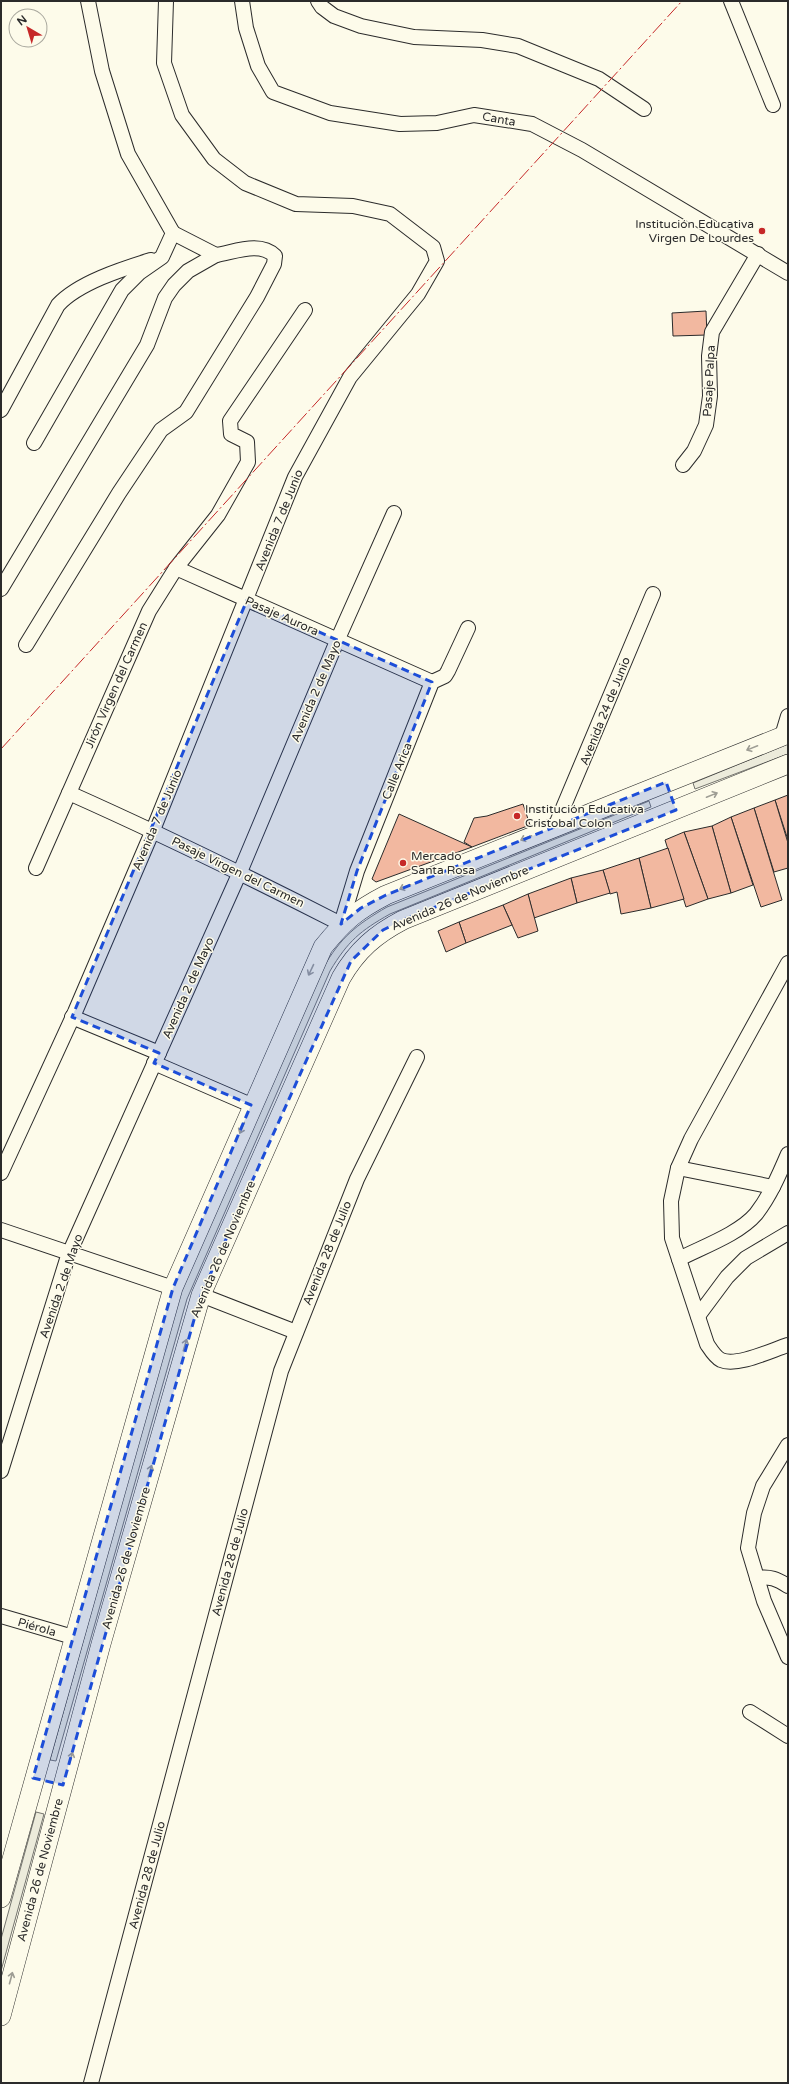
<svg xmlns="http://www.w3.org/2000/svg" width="789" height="2084" font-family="'Varela Round',sans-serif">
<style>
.green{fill:#ecebdb;stroke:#74746e}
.building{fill:#f2b8a0;stroke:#2b2b2b}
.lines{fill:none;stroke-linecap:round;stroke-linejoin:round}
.street-casing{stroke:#2b2b2b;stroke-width:16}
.secondary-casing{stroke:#2b2b2b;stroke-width:20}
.street{stroke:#fdfbea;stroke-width:14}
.secondary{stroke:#fdfbea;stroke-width:19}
.power{stroke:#c62828;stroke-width:1;stroke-dasharray:14 3 2 3;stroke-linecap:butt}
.oneway{stroke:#9e9d94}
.marked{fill:#1d4ed8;fill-opacity:0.2;stroke:#1d4ed8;stroke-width:3;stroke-dasharray:8 5;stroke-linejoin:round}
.poi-dot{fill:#c62828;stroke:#fdfbea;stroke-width:1.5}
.labels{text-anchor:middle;stroke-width:3;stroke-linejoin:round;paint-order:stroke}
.street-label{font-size:12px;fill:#2b2b2b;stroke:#fdfbea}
.poi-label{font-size:12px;fill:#2b2b2b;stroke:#fdfbea;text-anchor:start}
</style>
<rect width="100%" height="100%" fill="#fdfbea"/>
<g class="green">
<polygon points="788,744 788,754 695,789 693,783"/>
<path d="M649 801 651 807 390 914C360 931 348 941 330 971L187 1299 56 1761 50 1760 179 1296 323 968C341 937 356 925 387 907Z"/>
<polygon points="36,1812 44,1814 1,1971 1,1939"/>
</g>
<g class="building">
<polygon points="706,311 707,335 673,336 672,313"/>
<polygon points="788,795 788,840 775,800"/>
<polygon points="775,800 788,843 788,868 774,872 754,808"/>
<polygon points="523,804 530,825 472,847 464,842 474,818 487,816"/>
<polygon points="754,808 782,900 761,907 731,817"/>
<polygon points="399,814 472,847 376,882 372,879"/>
<polygon points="731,817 753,885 731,893 712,826"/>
<polygon points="712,826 731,893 708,899 684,832"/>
<polygon points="684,832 708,899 686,907 665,840"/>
<polygon points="668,848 684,899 651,908 639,858"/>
<polygon points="639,858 651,908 621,914 617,892 610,894 603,870"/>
<polygon points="603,870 610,893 577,903 571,878"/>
<polygon points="571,878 577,903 534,918 528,894"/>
<polygon points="528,894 538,931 518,938 503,905"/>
<polygon points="503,905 512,925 466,943 459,922"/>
<polygon points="459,922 466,943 446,952 438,931"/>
</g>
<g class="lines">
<g class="street-casing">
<g id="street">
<polyline points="242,1 246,28 258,66 273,92 330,113 400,124 437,123 474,115 532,124 582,150 788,273"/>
<polyline points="318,1 322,7 334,16 361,26 414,37 482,40 518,46 599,79 644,109"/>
<polyline points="731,1 773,105"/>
<path d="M1 410 58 305C78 283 122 269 151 260"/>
<polyline points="34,443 122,290 139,273 162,257 173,233 128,154 102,71 88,1"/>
<polyline points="683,465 694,451 706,425 710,396 709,356 712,332 758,254"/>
<polyline points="176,568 432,682"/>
<polyline points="1,589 147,345 165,298 174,285 188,271 216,255 173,233"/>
<path d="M26 645 119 493 161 430 186 412 257 297 274 264 275 256C260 241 235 252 216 255"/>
<polyline points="782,736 788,716"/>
<path d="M69 793C161 834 251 878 341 924L357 871 432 682 445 676 448 671 468 628"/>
<polyline points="555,827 653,594"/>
<polyline points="36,868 149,611 176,568 218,515 248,462 247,442 231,434 230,421 305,310"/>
<path d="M788 963 691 1139 678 1168 671 1201 672 1238 707 1344C711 1350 715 1357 721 1360 737 1367 772 1350 788 1345"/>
<polyline points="72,1017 159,1053"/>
<polyline points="154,1063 251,1105"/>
<polyline points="678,1168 773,1187"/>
<polyline points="1,1173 75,1012 153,830 295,477 350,377 418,294 437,261 433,247 390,214 353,206 296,204 245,183 214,159 182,115 164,63 166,1"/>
<polyline points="1,1230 173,1288"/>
<path d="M679 1259C702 1247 739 1234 756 1214 770 1196 779 1175 788 1154"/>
<polyline points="201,1295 296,1332"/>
<polyline points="698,1316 727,1277 746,1258 788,1233"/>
<polyline points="788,1445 763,1486 754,1513 748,1548 764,1601 788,1657"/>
<polyline points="1,1471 68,1256 240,872 337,641 394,513"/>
<path d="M757 1578C770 1576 777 1579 788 1586"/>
<polyline points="1,1616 73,1637"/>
<polyline points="750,1712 788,1736"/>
<polyline points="91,2083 281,1371 357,1179 417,1057"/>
</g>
</g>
<g class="secondary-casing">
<g id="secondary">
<path d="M1 1898 173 1288 323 947C344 921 357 910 386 895L788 734"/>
<path d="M1 2016 101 1644 201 1295 341 978C357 950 376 934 403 920L788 764"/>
</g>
</g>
<use href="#street" class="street"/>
<use href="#secondary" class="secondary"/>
<polyline class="power" points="1,749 682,1"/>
</g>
<defs><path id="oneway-shaft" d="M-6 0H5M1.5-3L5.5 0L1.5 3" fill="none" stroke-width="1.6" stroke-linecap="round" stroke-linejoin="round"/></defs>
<g class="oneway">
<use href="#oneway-shaft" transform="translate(752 748) rotate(158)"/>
<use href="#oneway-shaft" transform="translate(712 795) rotate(-22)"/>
<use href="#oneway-shaft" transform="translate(526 838) rotate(158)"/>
<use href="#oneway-shaft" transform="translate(405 887) rotate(158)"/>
<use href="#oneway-shaft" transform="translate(311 970) rotate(115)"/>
<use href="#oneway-shaft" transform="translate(242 1128) rotate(113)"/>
<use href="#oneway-shaft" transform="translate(185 1345) rotate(-74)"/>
<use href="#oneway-shaft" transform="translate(150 1471) rotate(-74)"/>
<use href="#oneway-shaft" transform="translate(71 1758) rotate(-75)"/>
<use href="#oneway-shaft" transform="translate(11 1978) rotate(-75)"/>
</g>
<path class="marked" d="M247 600 432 682 357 871 341 924 361 908 386 895 666 782 676 810 403 920 383 930 351 961 201 1295 63 1785 33 1778 173 1288 251 1105 154 1063 159 1053 72 1017Z"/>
<g class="poi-dot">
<circle cx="762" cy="231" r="4"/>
<circle cx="517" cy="816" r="4"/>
<circle cx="403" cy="863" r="4"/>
</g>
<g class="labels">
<g class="street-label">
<text transform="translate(499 119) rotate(10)" y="4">Canta</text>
<text transform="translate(709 381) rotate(-87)" y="4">Pasaje Palpa</text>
<text transform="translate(279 520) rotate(-68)" y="4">Avenida 7 de Junio</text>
<text transform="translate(282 616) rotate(24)" y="4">Pasaje Aurora</text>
<text transform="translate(116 685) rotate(-66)" y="4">Jirón Virgen del Carmen</text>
<text transform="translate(316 691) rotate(-67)" y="4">Avenida 2 de Mayo</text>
<text transform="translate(605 711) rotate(-68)" y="4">Avenida 24 de Junio</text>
<text transform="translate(397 771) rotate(-68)" y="4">Calle Arica</text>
<text transform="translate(157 820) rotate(-67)" y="4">Avenida 7 de Junio</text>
<text transform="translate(238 872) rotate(26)" y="4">Pasaje Virgen del Carmen</text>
<text transform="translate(460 898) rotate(-23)" y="4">Avenida 26 de Noviembre</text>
<text transform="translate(188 988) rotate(-66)" y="4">Avenida 2 de Mayo</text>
<text transform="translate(223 1249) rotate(-67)" y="4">Avenida 26 de Noviembre</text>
<text transform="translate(327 1253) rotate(-68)" y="4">Avenida 28 de Julio</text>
<text transform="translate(61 1286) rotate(-71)" y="4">Avenida 2 de Mayo</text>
<text transform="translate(126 1558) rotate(-74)" y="4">Avenida 26 de Noviembre</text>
<text transform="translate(230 1562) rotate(-75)" y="4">Avenida 28 de Julio</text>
<text transform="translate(37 1627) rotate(16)" y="4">Piérola</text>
<text transform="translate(40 1870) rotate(-75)" y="4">Avenida 26 de Noviembre</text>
<text transform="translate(147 1875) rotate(-75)" y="4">Avenida 28 de Julio</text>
</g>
<g class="poi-label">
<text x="754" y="228" text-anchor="end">Institución Educativa<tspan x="754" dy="14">Virgen De Lourdes</tspan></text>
<text x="525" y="813">Institución Educativa<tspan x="525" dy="14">Cristobal Colon</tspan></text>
<text x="411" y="860">Mercado<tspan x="411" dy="14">Santa Rosa</tspan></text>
</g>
</g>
<rect width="789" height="2084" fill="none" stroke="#2b2b2b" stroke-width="4"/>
<g transform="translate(28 28) rotate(322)"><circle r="19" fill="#fdfbea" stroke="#a9a89e"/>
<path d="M0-3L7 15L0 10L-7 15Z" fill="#c62828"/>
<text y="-6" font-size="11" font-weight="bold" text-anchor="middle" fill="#2b2b2b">N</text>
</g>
</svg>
